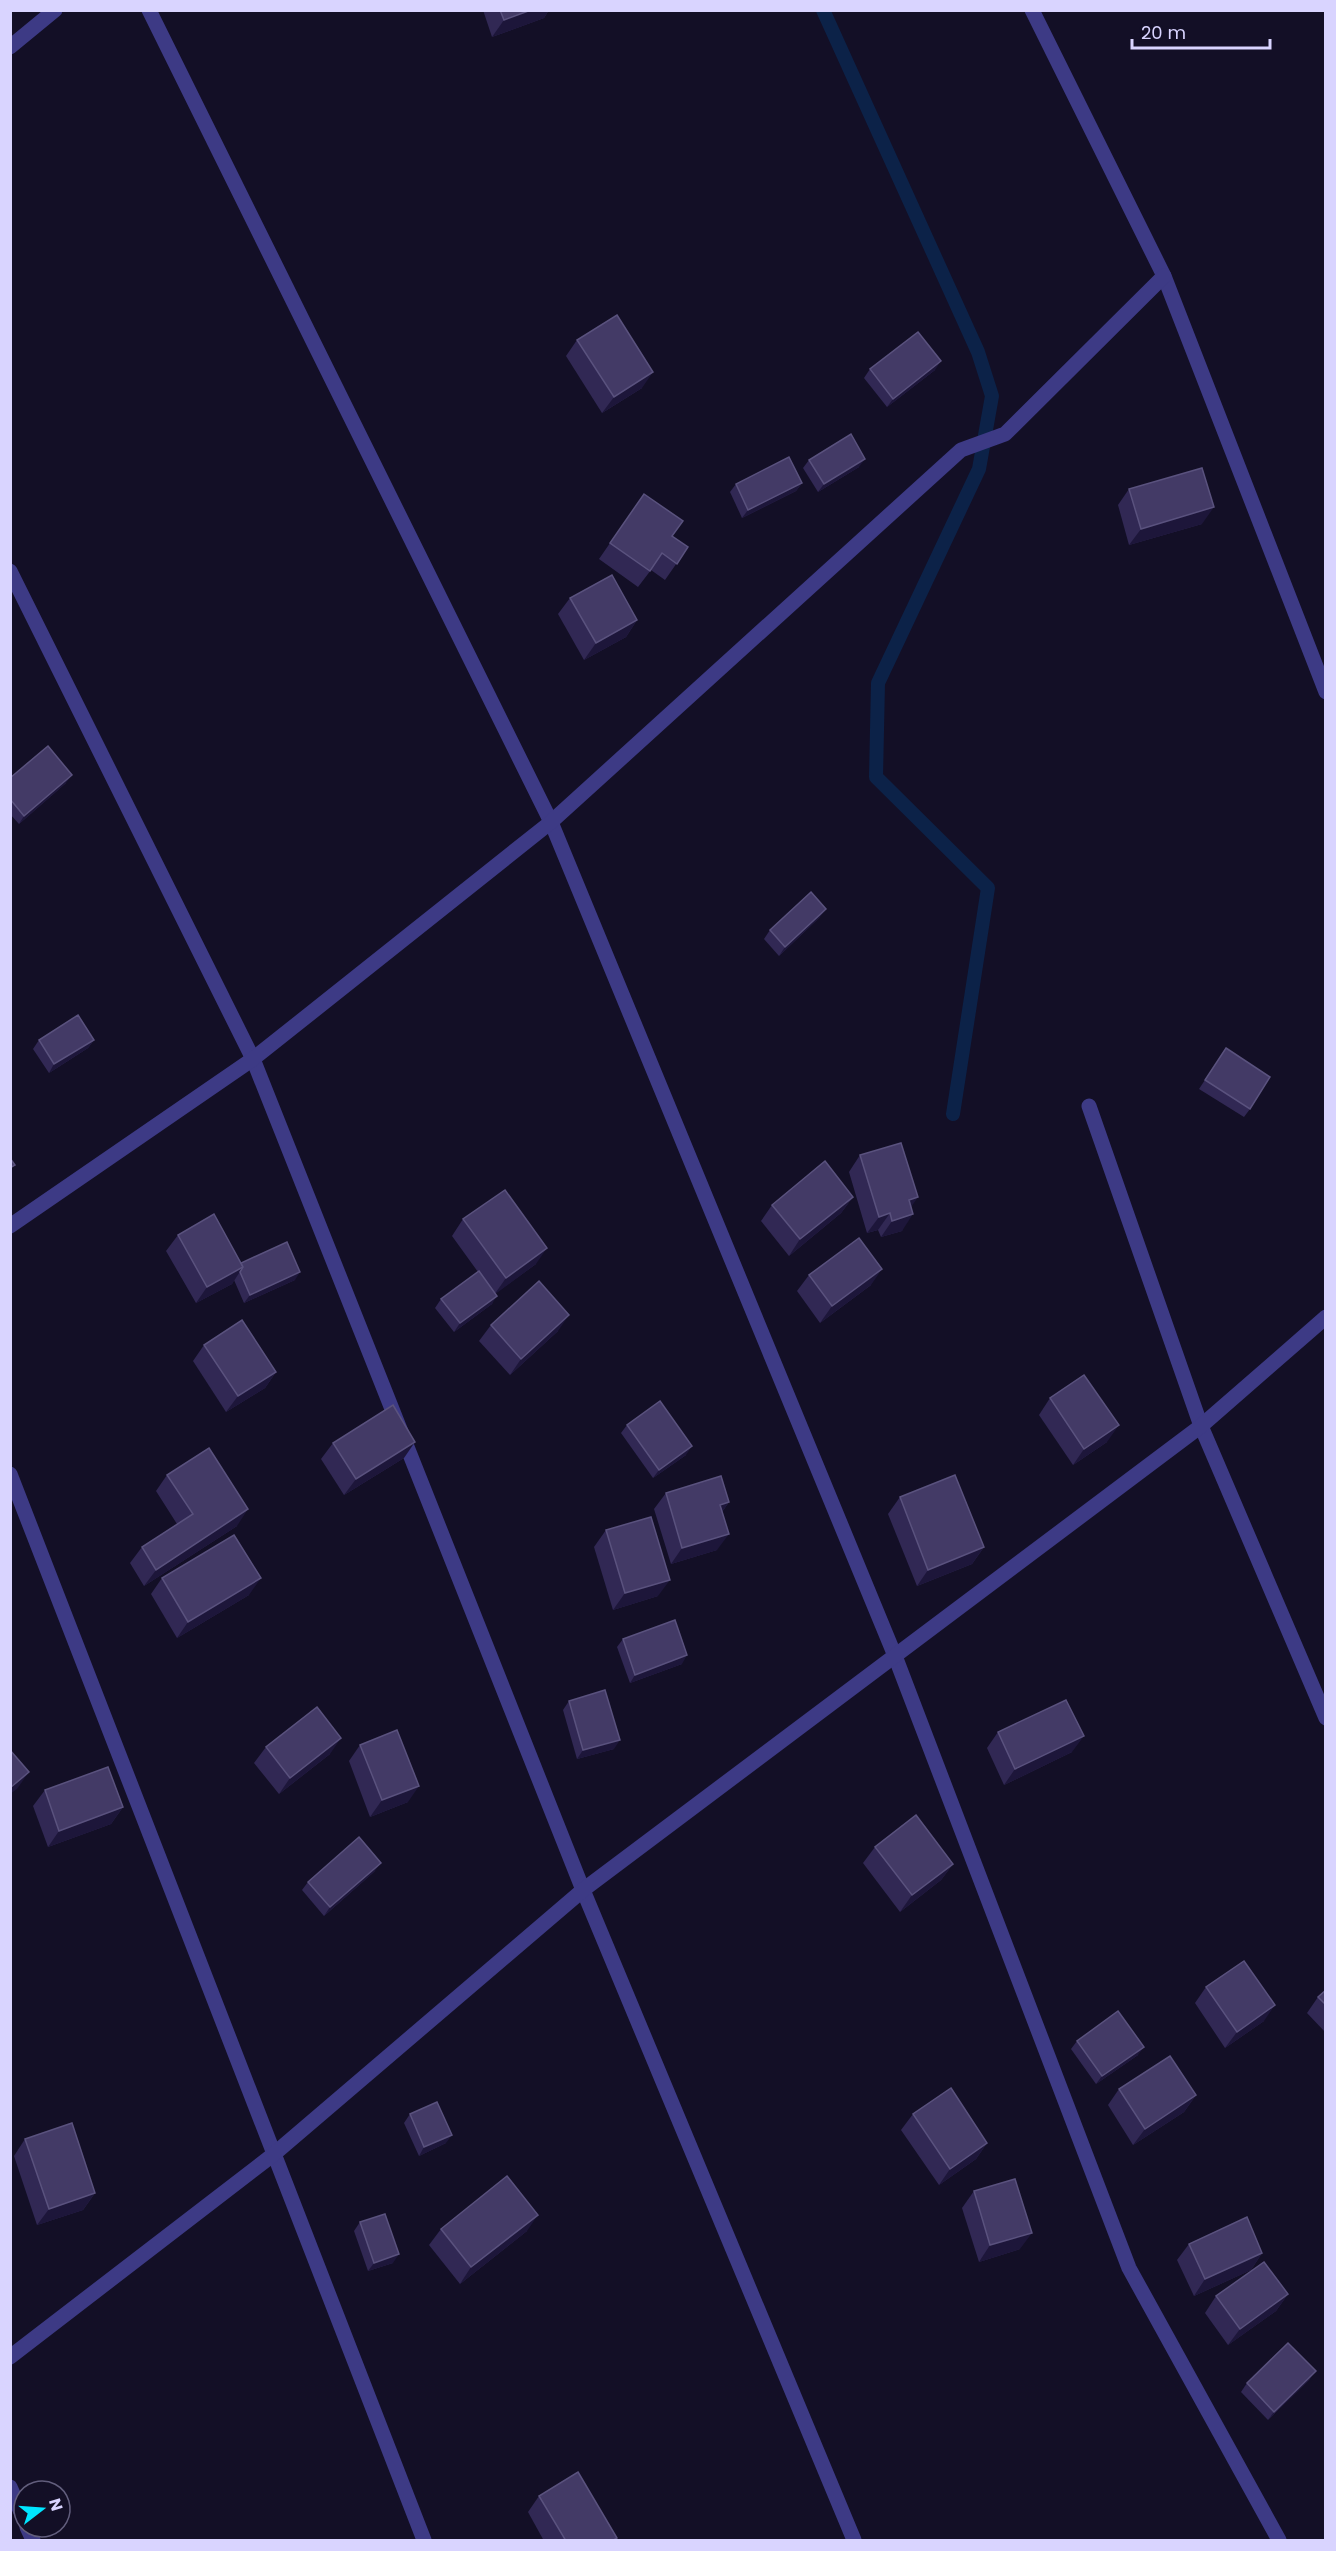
<svg xmlns="http://www.w3.org/2000/svg" width="1336" height="2551" font-family="Poppins,sans-serif">
<style>
.lines{fill:none;stroke-linecap:round;stroke-linejoin:round}
.stream{stroke:#0c2248;stroke-width:14}
.minor{stroke:#3d3a85;stroke-width:15}
.wall{fill:#312854}
.shaded-wall{fill:#1d163a}
.building{fill:#433a66;stroke:#5a527e;stroke-width:1.5}
</style>
<rect width="100%" height="100%" fill="#130f26"/>
<g class="lines">
<polyline class="stream" points="823,10 978,352 992,396 979,469 878,683 876,777 988,888 953,1114"/>
<g class="minor">
<polyline points="149,10 551,822 895,1656 1129,2268 1279,2540"/>
<polyline points="1032,10 1164,276 1326,692"/>
<polyline points="10,47 55,10"/>
<polyline points="10,571 253,1059 583,1890 854,2540"/>
<polyline points="1089,1106 1201,1426 1326,1718"/>
<polyline points="10,1226 253,1059 551,822 961,450 1005,434 1164,276"/>
<polyline points="10,1474 424,2540"/>
<polyline points="10,2357 274,2154 583,1890 1201,1426 1326,1317"/>
<polyline points="10,2487 24,2519"/>
<polyline points="27,2527 33,2540"/>
</g>
</g>
<g class="wall">
<polygon points="483,10 549,10 544,18 492,37"/>
<polygon points="577,340 642,388 602,413 566,356"/>
<polygon points="870,369 935,370 887,407 864,378"/>
<polygon points="809,460 859,467 818,492 803,468"/>
<polygon points="802,483 796,491 742,518 730,492 736,484"/>
<polygon points="1129,489 1202,524 1129,545 1118,505"/>
<polygon points="644,494 672,536 688,547 665,580 651,570 638,587 599,559"/>
<polygon points="570,598 637,620 626,637 584,660 558,614"/>
<polygon points="10,778 66,783 19,824 10,814"/>
<polygon points="820,917 779,956 764,939 770,930"/>
<polygon points="39,1040 94,1040 88,1048 49,1073 33,1049"/>
<polygon points="1220,1057 1250,1109 1244,1117 1199,1089"/>
<polygon points="860,1155 911,1207 902,1231 881,1237 878,1230 867,1233 849,1172"/>
<polygon points="853,1197 841,1213 789,1256 761,1221 772,1205"/>
<polygon points="463,1219 536,1264 496,1293 492,1304 454,1332 435,1308 441,1299 478,1272 452,1236"/>
<polygon points="178,1235 241,1263 295,1280 244,1303 234,1280 232,1284 196,1303 166,1251"/>
<polygon points="809,1275 871,1285 820,1323 797,1291"/>
<polygon points="491,1325 558,1331 510,1375 479,1341"/>
<polygon points="204,1345 276,1372 265,1388 226,1412 193,1361"/>
<polygon points="1050,1398 1107,1442 1073,1465 1039,1415"/>
<polygon points="627,1425 686,1455 653,1478 621,1433"/>
<polygon points="333,1443 404,1458 344,1495 321,1459"/>
<polygon points="167,1475 237,1526 144,1586 130,1563 142,1547 177,1524 156,1491"/>
<polygon points="666,1493 729,1502 722,1512 717,1550 671,1564 654,1509"/>
<polygon points="900,1497 984,1547 972,1564 917,1586 888,1514"/>
<polygon points="606,1530 658,1596 613,1610 594,1547"/>
<polygon points="162,1578 249,1595 177,1638 151,1594"/>
<polygon points="623,1639 682,1664 630,1683 617,1647"/>
<polygon points="569,1701 614,1749 577,1759 563,1710"/>
<polygon points="998,1732 1072,1752 1004,1785 987,1748"/>
<polygon points="360,1745 408,1802 370,1817 349,1761"/>
<polygon points="266,1747 330,1754 279,1794 254,1763"/>
<polygon points="45,1790 123,1807 111,1824 48,1847 33,1806"/>
<polygon points="875,1847 953,1864 941,1880 900,1912 863,1863"/>
<polygon points="375,1871 324,1916 302,1890 308,1882"/>
<polygon points="1206,1987 1264,2021 1225,2048 1195,2003"/>
<polygon points="1326,1990 1326,2033 1307,2013 1318,1997"/>
<polygon points="1077,2041 1138,2055 1096,2084 1071,2049"/>
<polygon points="1119,2089 1196,2095 1184,2112 1133,2145 1108,2105"/>
<polygon points="410,2114 446,2143 419,2156 404,2123"/>
<polygon points="913,2114 987,2143 976,2159 939,2185 901,2130"/>
<polygon points="25,2139 95,2193 83,2210 37,2225 14,2156"/>
<polygon points="974,2191 1020,2249 979,2262 962,2208"/>
<polygon points="360,2222 393,2263 368,2271 354,2231"/>
<polygon points="441,2229 527,2231 460,2284 429,2245"/>
<polygon points="1189,2244 1262,2253 1251,2270 1194,2296 1177,2260"/>
<polygon points="1288,2294 1276,2311 1228,2345 1205,2313 1216,2296"/>
<polygon points="1310,2379 1268,2420 1241,2392 1247,2383"/>
<polygon points="539,2496 617,2538 615,2541 544,2541 528,2512"/>
</g>
<g class="shaded-wall">
<polygon points="531,10 549,10 544,18 492,37 504,20"/>
<polygon points="941,361 935,370 887,407 893,399"/>
<polygon points="653,372 642,388 602,413 614,397"/>
<polygon points="865,459 859,467 818,492 824,484"/>
<polygon points="802,483 796,491 742,518 748,510"/>
<polygon points="1214,507 1202,524 1129,545 1141,529"/>
<polygon points="637,620 626,637 584,660 596,643"/>
<polygon points="72,775 66,783 19,824 24,816"/>
<polygon points="826,909 820,917 779,956 785,947"/>
<polygon points="94,1040 88,1048 49,1073 54,1064"/>
<polygon points="853,1197 841,1213 789,1256 800,1239"/>
<polygon points="918,1197 907,1213 909,1200"/>
<polygon points="890,1213 878,1230 867,1233 879,1217"/>
<polygon points="913,1214 902,1231 881,1237 892,1221"/>
<polygon points="547,1248 536,1264 494,1295 506,1278"/>
<polygon points="243,1267 232,1284 196,1303 207,1287"/>
<polygon points="882,1269 871,1285 820,1323 832,1306"/>
<polygon points="300,1272 295,1280 244,1303 250,1295"/>
<polygon points="497,1296 492,1304 454,1332 460,1323"/>
<polygon points="569,1315 558,1331 510,1375 521,1359"/>
<polygon points="276,1372 265,1388 226,1412 238,1396"/>
<polygon points="1119,1425 1107,1442 1073,1465 1084,1449"/>
<polygon points="415,1442 404,1458 344,1495 356,1479"/>
<polygon points="692,1446 686,1455 653,1478 659,1470"/>
<polygon points="729,1502 717,1519 720,1505"/>
<polygon points="248,1509 237,1526 144,1586 156,1570"/>
<polygon points="729,1534 717,1550 671,1564 682,1548"/>
<polygon points="984,1547 972,1564 917,1586 928,1570"/>
<polygon points="261,1578 249,1595 177,1638 188,1622"/>
<polygon points="670,1580 658,1596 613,1610 625,1593"/>
<polygon points="687,1655 682,1664 630,1683 635,1675"/>
<polygon points="1084,1736 1072,1752 1004,1785 1015,1769"/>
<polygon points="341,1738 330,1754 279,1794 290,1778"/>
<polygon points="620,1740 614,1749 577,1759 583,1750"/>
<polygon points="29,1772 17,1789 10,1794 10,1788"/>
<polygon points="419,1786 408,1802 370,1817 382,1800"/>
<polygon points="123,1807 111,1824 48,1847 59,1831"/>
<polygon points="381,1863 375,1871 324,1916 330,1907"/>
<polygon points="953,1864 941,1880 900,1912 912,1895"/>
<polygon points="1275,2005 1264,2021 1225,2048 1237,2032"/>
<polygon points="1144,2047 1138,2055 1096,2084 1102,2076"/>
<polygon points="1196,2095 1184,2112 1133,2145 1145,2129"/>
<polygon points="452,2135 446,2143 419,2156 424,2147"/>
<polygon points="987,2143 976,2159 939,2185 950,2169"/>
<polygon points="95,2193 83,2210 37,2225 49,2209"/>
<polygon points="538,2215 527,2231 460,2284 471,2267"/>
<polygon points="1032,2233 1020,2249 979,2262 990,2245"/>
<polygon points="1262,2253 1251,2270 1194,2296 1205,2279"/>
<polygon points="399,2254 393,2263 368,2271 374,2263"/>
<polygon points="1288,2294 1276,2311 1228,2345 1240,2329"/>
<polygon points="1316,2371 1310,2379 1268,2420 1274,2412"/>
</g>
<g class="building">
<polygon points="500,10 531,10 504,20"/>
<polygon points="617,315 653,372 614,397 577,340"/>
<polygon points="918,332 941,361 893,399 870,369"/>
<polygon points="851,434 865,459 824,484 809,460"/>
<polygon points="789,457 802,483 748,510 736,484"/>
<polygon points="1202,468 1214,507 1141,529 1129,489"/>
<polygon points="644,494 683,521 672,536 688,547 677,564 662,553 650,571 610,543"/>
<polygon points="612,575 637,620 596,643 570,598"/>
<polygon points="48,746 72,775 24,816 10,799 10,778"/>
<polygon points="811,892 826,909 785,947 770,930"/>
<polygon points="78,1015 94,1040 54,1064 39,1040"/>
<polygon points="1226,1048 1270,1077 1250,1109 1205,1080"/>
<polygon points="901,1143 918,1197 909,1200 913,1214 892,1221 890,1213 879,1217 860,1155"/>
<polygon points="10,1158 15,1165 10,1168"/>
<polygon points="825,1161 853,1197 800,1239 772,1205"/>
<polygon points="505,1190 547,1248 506,1278 463,1219"/>
<polygon points="214,1214 243,1267 207,1287 178,1235"/>
<polygon points="859,1238 882,1269 832,1306 809,1275"/>
<polygon points="287,1242 300,1272 250,1295 240,1272 243,1267 241,1263"/>
<polygon points="479,1271 497,1296 460,1323 441,1299"/>
<polygon points="539,1281 569,1315 521,1359 491,1325"/>
<polygon points="242,1320 276,1372 238,1396 204,1345"/>
<polygon points="1084,1375 1119,1425 1084,1449 1050,1398"/>
<polygon points="660,1401 692,1446 659,1470 627,1425"/>
<polygon points="393,1405 415,1442 356,1479 333,1443"/>
<polygon points="209,1448 248,1509 156,1570 142,1547 193,1514 167,1475"/>
<polygon points="955,1475 984,1547 928,1570 900,1497"/>
<polygon points="721,1476 729,1502 720,1505 729,1534 682,1548 666,1493"/>
<polygon points="651,1517 670,1580 625,1593 606,1530"/>
<polygon points="234,1535 261,1578 188,1622 162,1578"/>
<polygon points="675,1620 687,1655 635,1675 623,1639"/>
<polygon points="605,1690 620,1740 583,1750 569,1701"/>
<polygon points="1066,1700 1084,1736 1015,1769 998,1732"/>
<polygon points="317,1707 341,1738 290,1778 266,1747"/>
<polygon points="397,1730 419,1786 382,1800 360,1745"/>
<polygon points="10,1750 29,1772 10,1788"/>
<polygon points="108,1767 123,1807 59,1831 45,1790"/>
<polygon points="916,1815 953,1864 912,1895 875,1847"/>
<polygon points="359,1837 381,1863 330,1907 308,1882"/>
<polygon points="1244,1961 1275,2005 1237,2032 1206,1987"/>
<polygon points="1326,1990 1326,2005 1318,1997"/>
<polygon points="1118,2011 1144,2047 1102,2076 1077,2041"/>
<polygon points="1170,2056 1196,2095 1145,2129 1119,2089"/>
<polygon points="951,2088 987,2143 950,2169 913,2114"/>
<polygon points="437,2102 452,2135 424,2147 410,2114"/>
<polygon points="72,2123 95,2193 49,2209 25,2139"/>
<polygon points="507,2176 538,2215 471,2267 441,2229"/>
<polygon points="1015,2179 1032,2233 990,2245 974,2191"/>
<polygon points="385,2214 399,2254 374,2263 360,2222"/>
<polygon points="1247,2217 1262,2253 1205,2279 1189,2244"/>
<polygon points="1264,2262 1288,2294 1240,2329 1216,2296"/>
<polygon points="1288,2343 1316,2371 1274,2412 1247,2383"/>
<polygon points="578,2472 617,2538 612,2541 566,2541 539,2496"/>
</g>
<rect width="1336" height="2551" fill="none" stroke="#d9d4ff" stroke-width="24"/>
<g transform="translate(42 2509) rotate(73)"><circle r="28" fill="#130f26" stroke="#625e7d" stroke-width="1.5"/>
<path d="M0-4.5L10 22L0 15L-10 22Z" fill="#00e5ff"/>
<text y="-9" font-size="16" font-weight="bold" text-anchor="middle" fill="#d9d4ff">N</text>
</g>
<path d="M1132 39v9h138v-9" fill="none" stroke="#d9d4ff" stroke-width="3"/>
<text x="1141" y="39" font-size="18" fill="#d9d4ff" stroke="#130f26" stroke-width="4.5" paint-order="stroke">20 m</text>
</svg>
